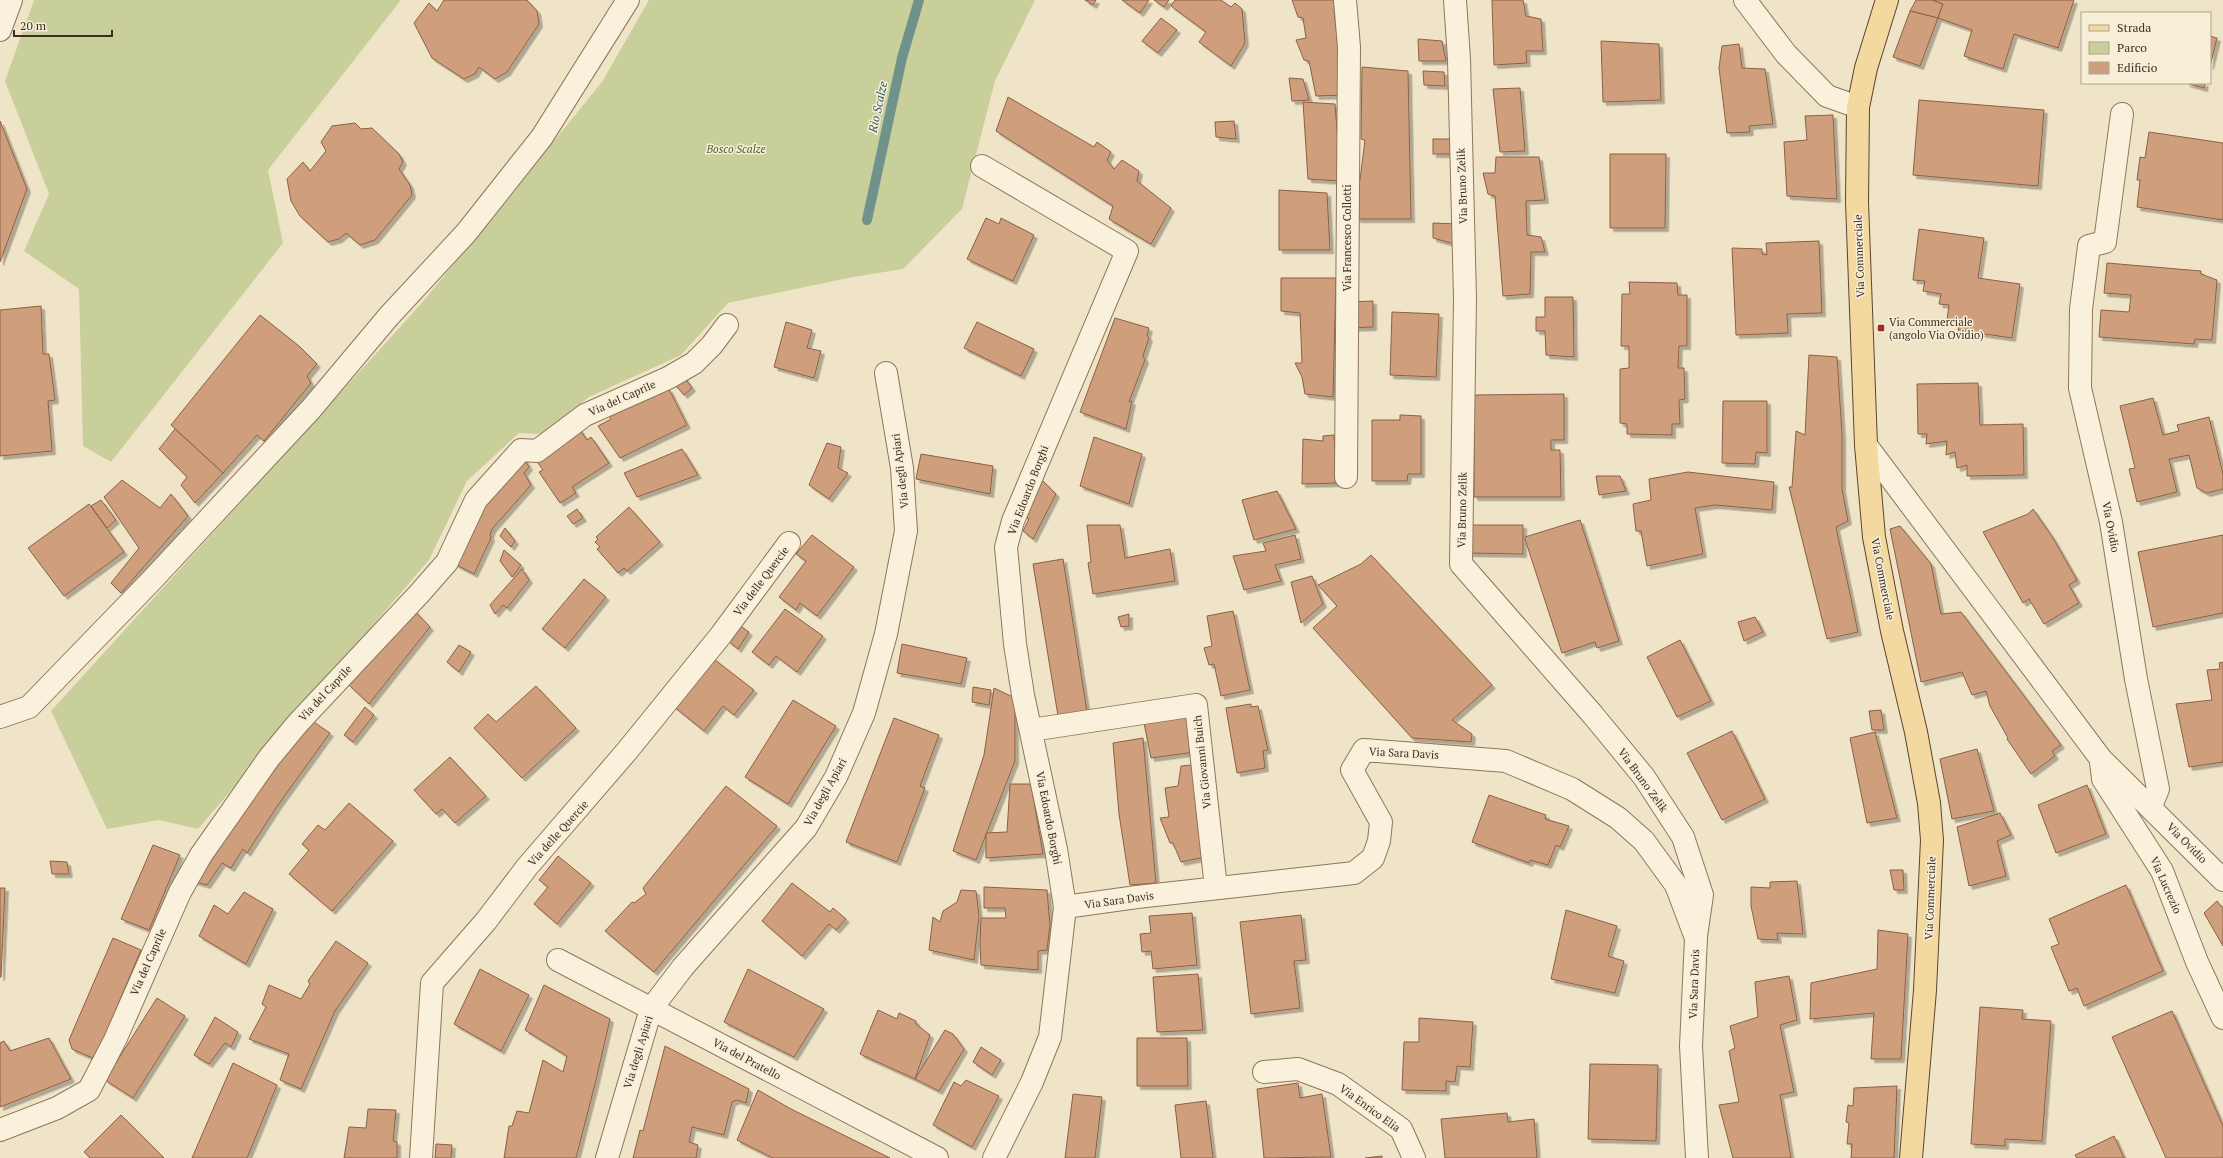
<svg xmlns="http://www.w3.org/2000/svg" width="2223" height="1158" font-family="'PT Serif',serif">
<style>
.green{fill:#c9cf9b}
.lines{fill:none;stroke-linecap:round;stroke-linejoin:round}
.stream{stroke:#6f938a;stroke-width:10}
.building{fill:#cf9f7d;stroke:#8d5f41;filter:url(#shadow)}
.minor-casing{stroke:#8d765c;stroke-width:24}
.major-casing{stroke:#5b4430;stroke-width:24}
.minor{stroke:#faf1dc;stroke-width:22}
.major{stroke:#f3d9a0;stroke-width:22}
.poi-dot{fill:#9e2a2b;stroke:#f7eed8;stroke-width:1.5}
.labels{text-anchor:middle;stroke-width:3;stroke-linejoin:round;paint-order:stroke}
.park-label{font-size:11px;font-style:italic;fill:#4d5a26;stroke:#f7eed8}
.street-label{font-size:11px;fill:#3d2e20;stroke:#f7eed8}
.poi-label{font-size:11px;fill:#3d2e20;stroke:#f7eed8;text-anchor:start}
.water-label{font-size:12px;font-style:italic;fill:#2f5d5a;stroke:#f7eed8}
</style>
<defs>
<filter id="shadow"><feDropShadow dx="3.5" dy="3.5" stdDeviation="0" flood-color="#0004"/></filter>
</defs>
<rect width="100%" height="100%" fill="#f0e4c8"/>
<g class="green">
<polygon points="34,0 401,0 268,170 283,243 111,462 83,446 79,289 24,251 49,194 5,81"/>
<polygon points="649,0 1035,0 995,81 962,209 903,269 853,277 728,303 681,355 589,397 542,434 519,433 467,481 429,560 198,829 159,820 107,829 51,711 421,304 602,82"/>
</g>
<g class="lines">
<polyline class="stream" points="867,220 902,58 919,0"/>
</g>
<g class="building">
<polygon points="444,0 527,0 537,11 539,24 507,72 495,79 479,67 475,74 464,79 432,58 414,23 429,3 437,11"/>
<polygon points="1085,0 1096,0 1093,5"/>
<polygon points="1122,0 1149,0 1140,13"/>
<polygon points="1154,0 1169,0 1164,7"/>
<polygon points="1175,0 1221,0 1231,7 1235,3 1242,9 1245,43 1231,66 1199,42 1206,32 1171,6"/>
<polygon points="1292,0 1334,0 1337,8 1334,10 1344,95 1316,96 1309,61 1304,60 1296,40 1306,38 1303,18 1298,17"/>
<polygon points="1492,0 1523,0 1526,16 1541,19 1543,51 1526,51 1527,63 1494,65"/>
<polygon points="1916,0 1932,0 1943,4 1938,18 1910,11"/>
<polygon points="1932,0 2074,0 2058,48 2014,34 2003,69 1964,56 1972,30 1938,18 1943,4"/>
<polygon points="1910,11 1938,18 1920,66 1893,57"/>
<polygon points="1161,18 1177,30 1158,53 1142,41"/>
<polygon points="2210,36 2217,38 2210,66"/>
<polygon points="1418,39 1442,41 1446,61 1419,61"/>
<polygon points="1601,41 1659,44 1661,100 1603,102"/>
<polygon points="1739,44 1742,68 1765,69 1773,124 1749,126 1750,132 1727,133 1719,68 1722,46"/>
<polygon points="1362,67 1408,71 1411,219 1357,219 1354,181 1360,180 1365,140 1361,139"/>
<polygon points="1423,71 1444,72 1445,86 1424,85"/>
<polygon points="1289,78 1303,79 1309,100 1292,101"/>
<polygon points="2186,83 2205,83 2204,88"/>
<polygon points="1520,88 1525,151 1500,152 1493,89"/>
<polygon points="1008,97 1094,147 1097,142 1111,152 1107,160 1114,169 1122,160 1139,171 1137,181 1171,208 1151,244 1109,219 1113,206 996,131"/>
<polygon points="1919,100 2044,110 2038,186 1913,175"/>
<polygon points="1303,102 1335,104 1341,181 1308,179"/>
<polygon points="1833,115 1837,199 1787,196 1784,142 1807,140 1805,116"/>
<polygon points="0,121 27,189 0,262"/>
<polygon points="1234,121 1236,139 1216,137 1215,122"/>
<polygon points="355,123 361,129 372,128 399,154 403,162 399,169 410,185 412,195 375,240 360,245 346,233 339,239 328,242 300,216 291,201 287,179 303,162 310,171 326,151 321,142 332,126"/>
<polygon points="2149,132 2223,143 2223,220 2137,207 2140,180 2137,180 2140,157 2145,158"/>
<rect x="1433" y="139" width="21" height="15"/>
<polygon points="1610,154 1666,154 1665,228 1610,228"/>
<polygon points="1496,157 1539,157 1545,200 1526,201 1527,235 1541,237 1545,252 1531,252 1530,294 1503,296 1495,196 1488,194 1483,173 1495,173"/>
<polygon points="1279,190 1327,193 1330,250 1279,250"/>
<polygon points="986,218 999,224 1001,218 1034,235 1013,281 967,259"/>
<polygon points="1433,223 1457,224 1458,245 1433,238"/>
<polygon points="1919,229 1984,238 1978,278 2020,284 2012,338 1958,330 1960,322 1947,320 1949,305 1939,304 1941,294 1923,291 1925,281 1913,280"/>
<polygon points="1819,241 1822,313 1787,314 1788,333 1736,335 1732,248 1762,249 1762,254 1767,255 1766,243"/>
<polygon points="2107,263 2201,271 2201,274 2217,280 2212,340 2195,339 2194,344 2099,337 2101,310 2129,312 2131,295 2104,293"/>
<polygon points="1281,278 1336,278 1333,397 1305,394 1302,377 1295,363 1302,363 1300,313 1281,311"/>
<polygon points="1629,282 1677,283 1678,295 1687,295 1687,346 1679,346 1678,368 1684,368 1685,399 1679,400 1680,424 1672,424 1672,435 1627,434 1627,424 1620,423 1620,369 1629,368 1629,346 1621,346 1622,294 1630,294"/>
<polygon points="1545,297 1573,297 1574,357 1546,355 1545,331 1536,331 1536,317 1545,317"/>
<polygon points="1373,301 1373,327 1349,328 1349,302"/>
<polygon points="41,306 43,354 49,354 55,400 48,401 52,451 0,456 0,310"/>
<polygon points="1392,312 1439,314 1436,377 1390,375"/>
<polygon points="260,315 299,346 317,364 307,376 311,383 264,441 257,435 223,473 171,425"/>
<polygon points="1115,318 1149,328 1147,335 1149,338 1143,356 1145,360 1129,402 1132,401 1126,429 1080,412"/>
<polygon points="786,322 812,330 807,348 821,351 814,378 774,367"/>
<polygon points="977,322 1034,349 1021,376 964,348"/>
<polygon points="1809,355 1837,357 1842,434 1842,489 1848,521 1836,527 1858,632 1827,639 1789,487 1792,487 1796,431 1805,435"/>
<polygon points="682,374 692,388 684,395 671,380"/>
<polygon points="1978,383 1980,425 2023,424 2024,475 1967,476 1967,465 1957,468 1955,452 1946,455 1947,441 1926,444 1927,434 1918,434 1917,384"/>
<polygon points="669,389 687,425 620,458 598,426 611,419 607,412"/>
<polygon points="1564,394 1564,440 1551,440 1551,450 1560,450 1561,497 1474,497 1474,395"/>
<polygon points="2153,398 2163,435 2179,431 2177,425 2209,417 2223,474 2223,489 2207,493 2197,488 2189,455 2169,459 2177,492 2137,502 2129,469 2135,468 2120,406"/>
<polygon points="1723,401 1767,401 1767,453 1756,452 1755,464 1722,463"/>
<polygon points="1400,415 1421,416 1421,474 1408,474 1407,481 1372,481 1372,420 1400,420"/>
<polygon points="578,427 587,440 591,437 609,463 572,487 576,493 560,503 539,472 543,470 533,456"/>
<polygon points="175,429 223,473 195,503 181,485 187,477 159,449"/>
<polygon points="1334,435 1337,483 1302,484 1303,439 1323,441 1323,436"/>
<polygon points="1094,437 1142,454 1129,504 1080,486"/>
<polygon points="827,443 841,447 838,468 848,473 829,499 809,485"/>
<polygon points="682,449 698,475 637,497 624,473"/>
<polygon points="521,453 529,467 524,473 531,485 492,529 490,535 491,538 474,574 453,563 484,494"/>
<polygon points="921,454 993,466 990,494 916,479"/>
<polygon points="1688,472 1774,482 1772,510 1715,505 1695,508 1703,554 1647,566 1641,531 1636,531 1633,504 1651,500 1649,479"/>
<polygon points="1596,476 1620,476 1626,491 1599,495"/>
<polygon points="1041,479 1056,494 1033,539 1023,531 1029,519 1025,517"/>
<polygon points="122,480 160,508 171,494 188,516 121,593 111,583 139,548 104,497"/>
<polygon points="1277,491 1296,529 1254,540 1242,500"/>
<polygon points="101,500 116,520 107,528 91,506"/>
<polygon points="89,504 124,552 64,596 28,548"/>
<polygon points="629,507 660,542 627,571 624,568 618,573 597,549 600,547 595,542 598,539 596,537"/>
<polygon points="577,509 583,518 573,524 567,516"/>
<polygon points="2033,509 2053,538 2077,580 2069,585 2079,603 2044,624 2029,599 2023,603 1983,532 2028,514"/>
<polygon points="1580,520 1619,641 1597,648 1595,642 1562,653 1525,539 1525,537"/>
<polygon points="1087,525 1120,525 1125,558 1170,549 1175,581 1093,594 1088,563 1091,562"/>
<polygon points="1468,525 1523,525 1523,554 1468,553"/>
<polygon points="1900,526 1931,564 1941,614 1961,612 2061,745 2052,751 2055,756 2031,774 2007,739 2008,738 1990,706 1986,691 1972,695 1962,672 1921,682 1890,529"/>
<polygon points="505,528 515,541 511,547 500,536"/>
<polygon points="812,535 854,567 817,616 800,603 796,610 779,597 806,561 796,554"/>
<polygon points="1295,535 1301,559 1275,565 1281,581 1244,590 1233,556 1266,551 1263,543"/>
<polygon points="2223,535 2223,613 2153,627 2138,552"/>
<polygon points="504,550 521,565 512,577 500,561"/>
<polygon points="1371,555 1492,685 1452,720 1472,734 1471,742 1412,738 1313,628 1337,606 1318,585 1361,564"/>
<polygon points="1063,559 1088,718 1059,722 1033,564"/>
<polygon points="522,569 529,580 507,608 503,605 495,614 490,605"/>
<polygon points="1312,576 1323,604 1301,623 1291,582"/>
<polygon points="584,579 606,597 565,648 542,629"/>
<polygon points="411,607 430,627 369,704 348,684"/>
<polygon points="785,609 823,636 797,672 776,656 769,665 752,652"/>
<polygon points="1233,611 1250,690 1221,696 1214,664 1209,665 1204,648 1212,646 1207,616"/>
<polygon points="1129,614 1129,626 1121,627 1118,617"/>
<polygon points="1755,617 1763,632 1744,641 1738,622"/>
<polygon points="739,625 749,632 738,649 728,641"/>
<polygon points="1680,640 1711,701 1677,717 1647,657"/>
<polygon points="902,644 967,658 961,684 897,673"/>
<polygon points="459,645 471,652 459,672 447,662"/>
<polygon points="710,656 754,690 734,715 723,706 704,731 672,705"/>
<polygon points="2223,662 2223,762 2189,767 2176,704 2212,700 2207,670 2220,669 2219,663"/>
<polygon points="536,686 576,728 522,778 474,728 488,714 496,722"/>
<polygon points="973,687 991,690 989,705 972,702"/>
<polygon points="994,688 1015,698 1015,761 976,860 953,851 984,755"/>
<polygon points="793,700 836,726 788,804 745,777"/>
<polygon points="1251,704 1251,707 1258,706 1268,750 1263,751 1265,768 1237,773 1226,708"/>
<polygon points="365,707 374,715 353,742 344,735"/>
<polygon points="1881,710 1884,730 1872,730 1869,711"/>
<polygon points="1190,711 1195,752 1151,758 1143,718"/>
<polygon points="308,718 330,733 278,805 247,853 243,849 231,868 222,863 207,885 190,880"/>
<polygon points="894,718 939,735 920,786 925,788 897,862 846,842"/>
<polygon points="1732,731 1765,799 1722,820 1687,753"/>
<polygon points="1875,732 1897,818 1867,823 1850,738"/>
<polygon points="1143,738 1156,883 1130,885 1119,814 1113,743"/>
<polygon points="1977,749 1994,811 1952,819 1940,759"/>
<polygon points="450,757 486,796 455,823 442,809 436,814 414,790"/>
<polygon points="1192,765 1210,856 1181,862 1173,843 1170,843 1160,818 1169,817 1165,788 1178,786 1181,766"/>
<polygon points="1010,784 1031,784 1043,854 986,858 986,833 1007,832"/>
<polygon points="2087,785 2106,834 2056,853 2038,805"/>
<polygon points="726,786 777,826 654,972 605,931 632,902 634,903 646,894 643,888"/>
<polygon points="1489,795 1546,815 1545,819 1569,826 1560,847 1556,845 1548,865 1530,860 1529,863 1472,842"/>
<polygon points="349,803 393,841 332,911 289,874 309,850 302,844 318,825 325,830"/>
<polygon points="2000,813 2011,835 1997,841 2006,876 1969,886 1957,827"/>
<polygon points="153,845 180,855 149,930 121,919"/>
<polygon points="558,856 591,883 557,924 534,904 548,887 539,880"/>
<polygon points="50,861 67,862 69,874 52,874"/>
<polygon points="1890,870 1903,870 1904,890 1894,890"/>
<polygon points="1797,881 1803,934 1777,933 1778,940 1758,939 1751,906 1751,887 1770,888 1770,882"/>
<polygon points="792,883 830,912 833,908 846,919 836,930 829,924 802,956 762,921"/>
<polygon points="2126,885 2163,971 2084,1006 2077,988 2069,991 2051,947 2059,944 2049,919"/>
<polygon points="984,887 1047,890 1050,925 1047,950 1038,951 1038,970 981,965 980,946 981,918 1006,918 1005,908 984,908"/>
<polygon points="0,888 5,888 1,977 0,977"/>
<polygon points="961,890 976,891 979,916 974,960 929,950 933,917 940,922 943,911 957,902"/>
<polygon points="244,892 273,909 246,964 199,936 214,905 228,914"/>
<polygon points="2217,901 2223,908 2223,946 2204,913"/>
<polygon points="1566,910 1617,926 1608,956 1624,961 1615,993 1551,979"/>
<polygon points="1192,913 1197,965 1153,969 1151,951 1142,952 1140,934 1151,933 1149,916"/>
<polygon points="1301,915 1306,960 1294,961 1300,1008 1251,1014 1240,922"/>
<polygon points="1878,930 1908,934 1901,1059 1871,1059 1874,1013 1810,1019 1811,983 1877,969"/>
<polygon points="113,938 141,950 95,1059 72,1049 69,1040"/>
<polygon points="336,941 368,963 335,1011 301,1089 280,1080 289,1054 249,1039 266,1007 262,1004 269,985 301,999 310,984 308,981"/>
<polygon points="480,969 529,995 501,1051 454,1024"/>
<polygon points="748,969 824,1009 794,1057 724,1022"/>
<polygon points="1198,974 1203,1030 1157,1032 1153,977"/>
<polygon points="1789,976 1797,1020 1780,1025 1794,1092 1780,1095 1791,1158 1733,1158 1719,1105 1739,1102 1729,1051 1735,1048 1730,1026 1758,1017 1755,982"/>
<polygon points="544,985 610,1019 596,1080 576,1158 504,1158 509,1126 512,1126 517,1111 529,1113 543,1060 563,1072 567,1056 525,1030"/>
<polygon points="157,998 185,1016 133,1098 105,1080"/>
<polygon points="1980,1007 2023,1010 2022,1019 2051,1021 2042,1141 2005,1139 2005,1146 1971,1144"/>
<polygon points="878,1010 897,1019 899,1013 916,1021 916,1024 930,1035 915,1079 860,1054"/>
<polygon points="2172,1011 2223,1126 2223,1158 2166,1158 2112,1037"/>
<polygon points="215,1017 238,1032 231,1047 225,1043 209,1064 194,1055"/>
<polygon points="1419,1018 1473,1022 1470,1067 1457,1066 1455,1082 1446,1081 1446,1091 1402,1090 1404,1042 1419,1042"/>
<polygon points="945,1030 953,1034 964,1049 939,1091 915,1079"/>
<polygon points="49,1038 71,1079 0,1107 0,1043 4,1041 10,1051"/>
<polygon points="1137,1038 1187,1038 1188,1086 1137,1086"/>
<polygon points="665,1046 749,1089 746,1103 737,1100 732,1102 724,1135 692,1127 689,1142 698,1145 696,1158 633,1158 640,1130 643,1131"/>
<polygon points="981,1047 1001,1060 992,1075 973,1062"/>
<polygon points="233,1063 277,1085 247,1158 192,1158"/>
<polygon points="1590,1064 1658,1065 1656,1141 1588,1139"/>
<polygon points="966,1080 999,1096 972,1147 933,1125 954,1082 961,1086"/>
<polygon points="1298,1083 1300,1098 1322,1094 1331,1157 1264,1158 1257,1089"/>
<polygon points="1897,1086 1894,1158 1851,1158 1852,1144 1847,1144 1849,1123 1846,1122 1848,1105 1853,1106 1854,1088"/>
<polygon points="758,1090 791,1109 890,1158 773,1158 737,1140"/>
<polygon points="1073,1094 1102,1097 1095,1158 1065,1158"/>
<polygon points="1206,1101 1213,1158 1181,1158 1175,1105"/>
<polygon points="368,1109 396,1110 393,1141 397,1142 397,1158 344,1158 349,1127 366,1128"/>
<polygon points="1507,1113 1508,1122 1534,1119 1537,1158 1445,1158 1441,1119"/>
<polygon points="121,1115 164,1158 90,1158 84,1152"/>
<polygon points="2114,1136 2124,1158 2077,1158 2075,1155"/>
<polygon points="436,1144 452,1145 451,1158 435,1158"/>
<polygon points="1382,1156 1382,1158 1365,1158"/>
</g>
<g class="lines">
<g class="minor-casing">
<g id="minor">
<polyline points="1345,0 1349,47 1346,477"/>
<polyline points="1455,0 1459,59 1465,298 1461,564 1593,715 1644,777 1683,837 1702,895 1696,936"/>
<polyline points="1745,0 1786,54 1827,96 1858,107"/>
<polyline points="0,30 11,0"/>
<polyline points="2122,114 2105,242 2089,246 2081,309 2080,388 2111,522 2136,679 2158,789 2151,806"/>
<polyline points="982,166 1127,251 1013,521 1006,547 1015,644 1023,695 1056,849 1065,907"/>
<polyline points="1866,445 2101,759 2223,880"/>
<polyline points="0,717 29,707 152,580 311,409 389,316 466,233 542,137 628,0"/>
<polyline points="1031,730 1196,705 1216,888"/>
<polyline points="2101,762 2103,779 2162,871 2197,962 2223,1018"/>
<polyline points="558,960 937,1158"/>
<polyline points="1264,1072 1298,1069 1338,1084 1401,1129 1414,1158"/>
<polyline points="0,1130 57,1108 89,1090 115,1040 180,892 201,855 269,758 298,723 419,594 447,562 476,500 521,450 537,451 585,415 668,378 694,363 712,345 727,325"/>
<polyline points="421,1158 432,983 486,921 527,867 627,751 721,635 789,543"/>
<polyline points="607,1158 651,1009 683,967 806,828 836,777 864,713 886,634 906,531 902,468 886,373"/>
<polyline points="994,1158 1032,1082 1050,1037 1065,907 1137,897 1354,873 1373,858 1379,841 1381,822 1352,770 1364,750 1506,761 1572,789 1618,818 1644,841 1676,885 1696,938 1691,1046 1697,1158"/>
</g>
</g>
<g class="major-casing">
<polyline id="major" points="1887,0 1866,68 1858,107 1857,202 1866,445 1874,537 1892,631 1916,732 1929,803 1932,840 1925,990 1911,1158"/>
</g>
<use href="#minor" class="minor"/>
<use href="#major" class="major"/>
</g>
<rect class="poi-dot" x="1877" y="324" width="8" height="8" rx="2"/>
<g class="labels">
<g class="park-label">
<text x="736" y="153">Bosco Scalze</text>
</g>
<g class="street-label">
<text transform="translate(1462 186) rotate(-92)" y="4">Via Bruno Zelik</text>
<text transform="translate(1347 238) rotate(-90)" y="4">Via Francesco Collotti</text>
<text transform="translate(1859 256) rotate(-92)" y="4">Via Commerciale</text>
<text transform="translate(622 398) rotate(-24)" y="4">Via del Caprile</text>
<text transform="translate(900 471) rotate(-97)" y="4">Via degli Apiari</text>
<text transform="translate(1028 490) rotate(-69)" y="4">Via Edoardo Borghi</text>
<text transform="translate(1462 510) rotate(-89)" y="4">Via Bruno Zelik</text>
<text transform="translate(2111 527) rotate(79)" y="4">Via Ovidio</text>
<text transform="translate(1883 579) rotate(79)" y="4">Via Commerciale</text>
<text transform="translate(761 581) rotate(-53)" y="4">Via delle Quercie</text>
<text transform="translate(325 693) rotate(-47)" y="4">Via del Caprile</text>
<text transform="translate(1404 753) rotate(3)" y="4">Via Sara Davis</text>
<text transform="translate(1202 762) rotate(-96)" y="4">Via Giovanni Buich</text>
<text transform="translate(1643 780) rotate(54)" y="4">Via Bruno Zelik</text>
<text transform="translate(825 792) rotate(-61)" y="4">Via degli Apiari</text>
<text transform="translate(1049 818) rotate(79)" y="4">Via Edoardo Borghi</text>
<text transform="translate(558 833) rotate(-48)" y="4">Via delle Quercie</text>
<text transform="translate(2187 843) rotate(45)" y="4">Via Ovidio</text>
<text transform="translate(2166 885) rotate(66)" y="4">Via Lucrezio</text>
<text transform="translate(1930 898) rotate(-88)" y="4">Via Commerciale</text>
<text transform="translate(1119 900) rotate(-8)" y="4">Via Sara Davis</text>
<text transform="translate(148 962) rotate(-66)" y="4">Via del Caprile</text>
<text transform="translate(1694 984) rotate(-88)" y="4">Via Sara Davis</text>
<text transform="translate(638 1052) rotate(-73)" y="4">Via degli Apiari</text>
<text transform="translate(747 1059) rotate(28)" y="4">Via del Pratello</text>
<text transform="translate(1370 1108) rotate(36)" y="4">Via Enrico Elia</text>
</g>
<g class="poi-label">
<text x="1889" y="326">Via Commerciale<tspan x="1889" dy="13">(angolo Via Ovidio)</tspan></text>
</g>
<g class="water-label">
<text transform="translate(878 107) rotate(-78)" y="4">Rio Scalze</text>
</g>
</g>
<rect x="2081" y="12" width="130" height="72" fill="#f7eed8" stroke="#ada18e"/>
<rect x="2089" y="25" width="20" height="6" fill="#f3d9a0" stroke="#ada18e"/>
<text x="2117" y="32" font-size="12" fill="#3d2e20">Strada</text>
<rect x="2089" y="42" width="20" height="12" fill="#c9cf9b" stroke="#ada18e"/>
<text x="2117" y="52" font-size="12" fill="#3d2e20">Parco</text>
<rect x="2089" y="62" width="20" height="12" fill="#cf9f7d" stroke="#ada18e"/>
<text x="2117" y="72" font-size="12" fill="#3d2e20">Edificio</text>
<path d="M14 30v6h98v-6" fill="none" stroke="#3d2e20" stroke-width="2"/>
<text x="20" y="30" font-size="12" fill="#3d2e20" stroke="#f7eed8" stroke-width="3" paint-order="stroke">20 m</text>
</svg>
